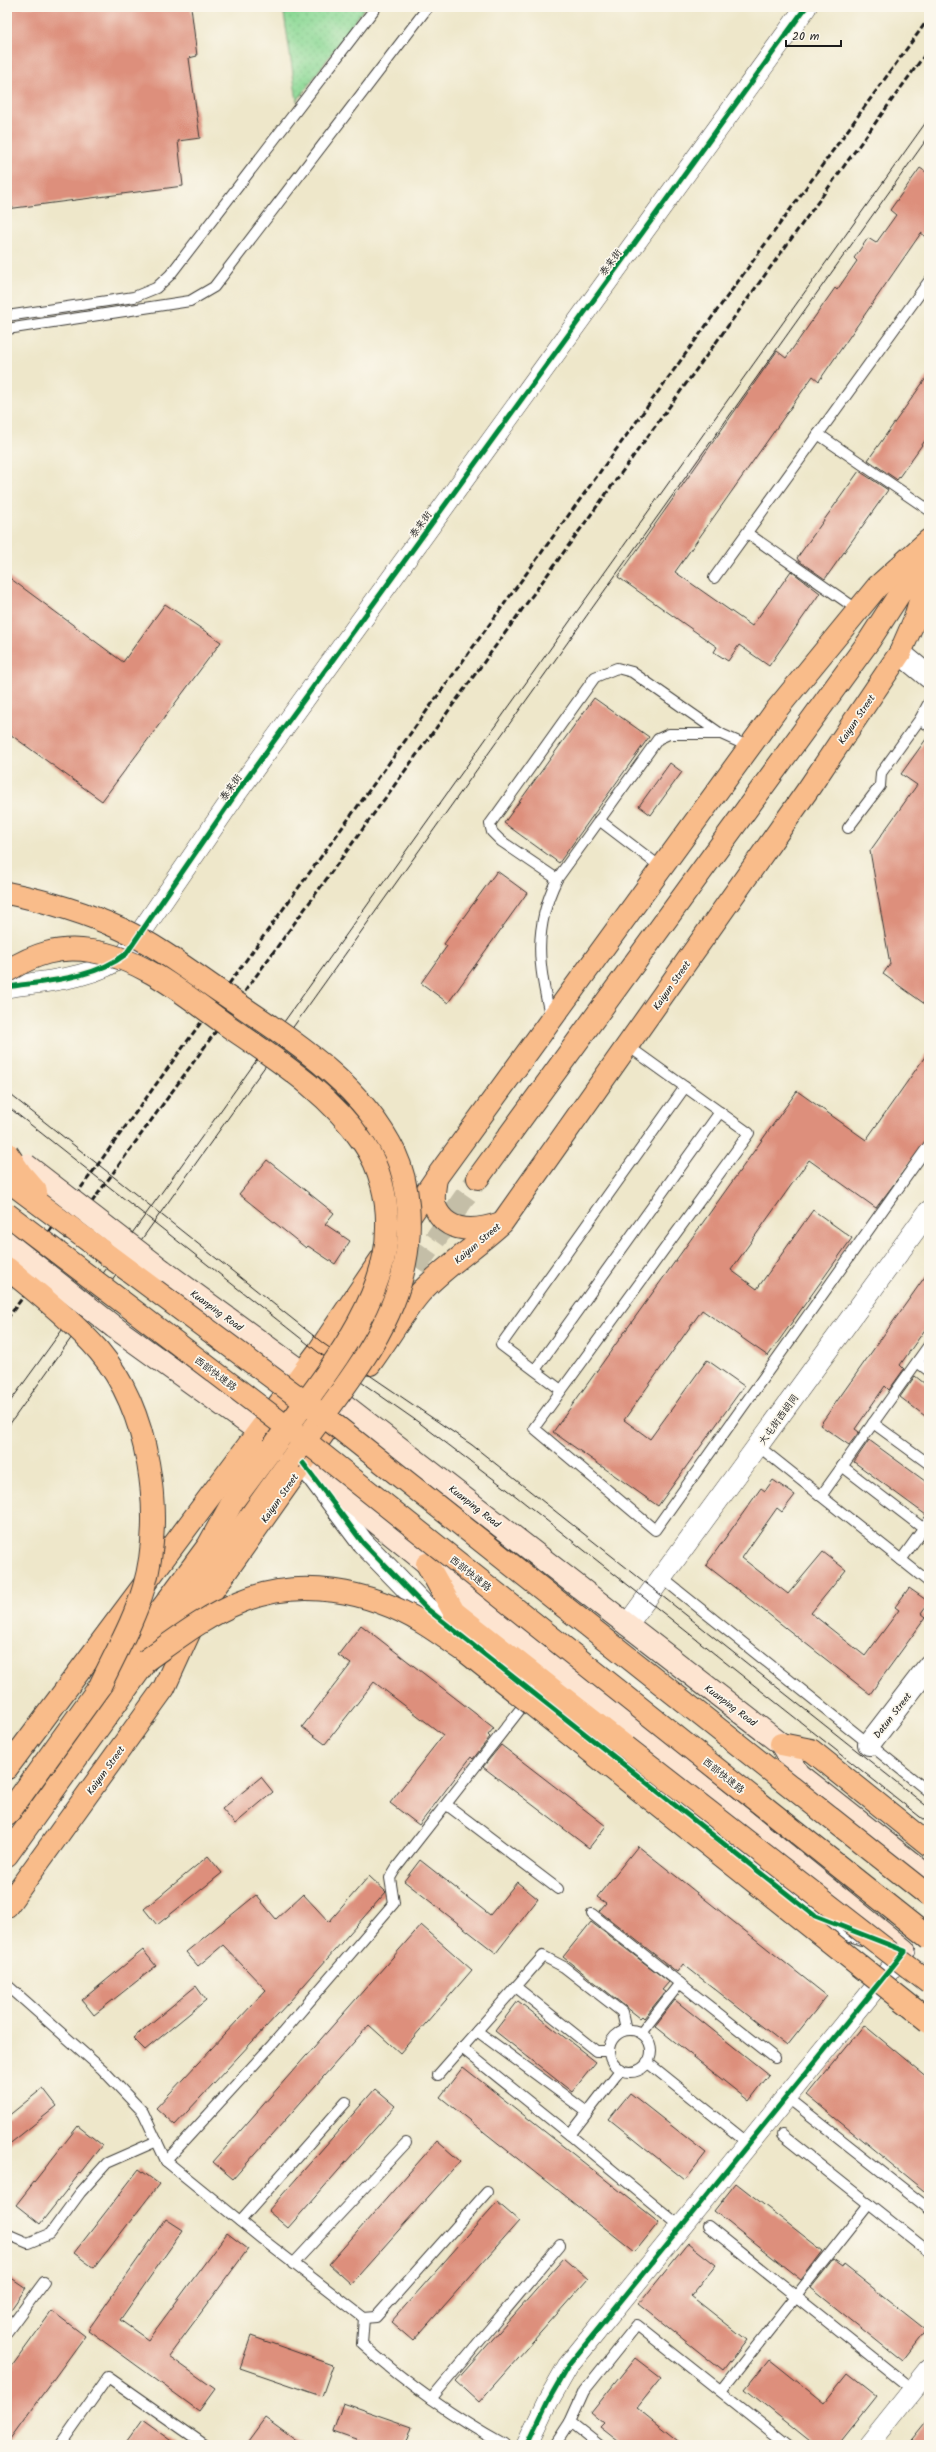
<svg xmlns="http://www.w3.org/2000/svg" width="936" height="2452" font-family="Kalam,'LXGW WenKai TC',sans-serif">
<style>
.grass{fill:url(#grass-dots);stroke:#547a59}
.building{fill:#dd8f7b}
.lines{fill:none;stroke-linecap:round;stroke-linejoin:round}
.primary-tunnel{stroke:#c4bea7;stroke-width:22;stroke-dasharray:22 11;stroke-linecap:butt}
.service-casing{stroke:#3c3a36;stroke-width:12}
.minor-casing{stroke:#3c3a36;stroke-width:22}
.tertiary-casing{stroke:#3c3a36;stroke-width:24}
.secondary-casing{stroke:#3c3a36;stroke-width:24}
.primary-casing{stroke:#3c3a36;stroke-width:24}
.trunk-casing{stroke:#3c3a36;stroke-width:24}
.service{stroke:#fff;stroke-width:10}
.minor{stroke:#fff;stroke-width:21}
.tertiary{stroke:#fff;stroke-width:22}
.secondary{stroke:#fde4d0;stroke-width:22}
.primary{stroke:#f9bc8a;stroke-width:22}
.trunk{stroke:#f9bc8a;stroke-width:22}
.tram{stroke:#1c1c1c;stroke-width:1}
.rail{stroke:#1c1c1c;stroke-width:3;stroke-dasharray:6 3;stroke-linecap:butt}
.secondary-bridge-casing{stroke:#3c3a36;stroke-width:24;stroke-linecap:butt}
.trunk-bridge-casing{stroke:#3c3a36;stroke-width:24;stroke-linecap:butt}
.secondary-bridge{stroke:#fde4d0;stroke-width:22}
.trunk-bridge{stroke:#f9bc8a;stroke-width:22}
.cycleway-casing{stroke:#fbf7ec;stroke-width:8}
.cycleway{stroke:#00873e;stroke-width:5}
.labels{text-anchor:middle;stroke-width:3.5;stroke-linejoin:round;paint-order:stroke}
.street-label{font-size:10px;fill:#1c1c1c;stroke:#fbf7ec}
</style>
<defs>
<pattern id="grass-dots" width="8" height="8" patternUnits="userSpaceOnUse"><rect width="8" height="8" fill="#8dd996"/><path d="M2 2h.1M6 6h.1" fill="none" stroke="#79ba81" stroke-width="1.8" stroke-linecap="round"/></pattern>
</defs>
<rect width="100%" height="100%" fill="#fbf7ec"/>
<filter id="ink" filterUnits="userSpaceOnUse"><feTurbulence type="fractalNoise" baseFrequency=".025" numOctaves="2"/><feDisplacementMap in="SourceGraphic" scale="8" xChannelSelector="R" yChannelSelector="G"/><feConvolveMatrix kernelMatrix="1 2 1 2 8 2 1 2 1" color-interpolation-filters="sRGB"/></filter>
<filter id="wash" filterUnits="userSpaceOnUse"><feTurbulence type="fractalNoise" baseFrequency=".012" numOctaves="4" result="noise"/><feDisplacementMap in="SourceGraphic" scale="16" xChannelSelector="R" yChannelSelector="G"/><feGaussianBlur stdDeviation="0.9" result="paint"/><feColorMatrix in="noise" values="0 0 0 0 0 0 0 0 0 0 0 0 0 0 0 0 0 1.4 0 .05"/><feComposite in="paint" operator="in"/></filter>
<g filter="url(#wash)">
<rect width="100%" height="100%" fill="#eee7ca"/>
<polygon class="grass" points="283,7 365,7 297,101"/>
<g id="blocks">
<g class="building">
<polygon points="7,7 191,7 197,56 189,58 200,138 178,141 183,186 7,209"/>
<polygon points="920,168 929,174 929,239 921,233 819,381 813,376 675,572 752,626 791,571 820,593 769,666 739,645 728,661 714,652 717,647 618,577 777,351 786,358 835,288 837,290 857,261 854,258 868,238 876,243 896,215 890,210"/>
<polygon points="929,374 929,435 897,480 896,479 868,460"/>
<polygon points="859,471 888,490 825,579 799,561 797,558"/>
<polygon points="7,576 123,662 165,604 221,642 102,801 7,732"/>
<polygon points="594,698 649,737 559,863 504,823"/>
<polygon points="929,735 929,1007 883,974 890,964 870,851 917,785 901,774"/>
<polygon points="670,763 682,772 651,815 639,806"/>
<polygon points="497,871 527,893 448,1003 421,983 447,946 444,944"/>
<polygon points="929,1051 929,1137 876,1208 809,1160 731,1270 757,1289 813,1210 852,1238 768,1356 702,1310 624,1420 650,1439 707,1360 744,1386 658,1506 553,1432 797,1091 866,1140"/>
<polygon points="267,1160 334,1213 325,1224 350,1241 335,1264 308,1246 306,1248 239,1194"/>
<polygon points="929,1271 929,1324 900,1365 904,1369 889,1390 885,1386 855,1429 859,1432 849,1445 820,1425"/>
<polygon points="915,1376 929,1387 929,1419 900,1397"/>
<polygon points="869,1440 929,1484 929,1515 926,1515 854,1462"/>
<polygon points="773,1480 795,1495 782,1512 777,1508 742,1558 788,1594 823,1552 846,1570 811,1613 865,1656 899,1610 895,1607 909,1588 929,1602 921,1613 926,1617 870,1694 706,1565 761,1488 765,1491"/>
<polygon points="361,1625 494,1728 488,1735 490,1737 473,1759 471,1757 419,1825 390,1803 443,1735 374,1682 325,1744 302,1727 351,1664 338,1655"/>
<polygon points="501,1745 606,1826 589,1848 483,1767"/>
<polygon points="261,1777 273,1792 235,1824 222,1809"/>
<polygon points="638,1846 827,1996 787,2046 683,1964 677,1972 599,1911 606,1903 597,1897"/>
<polygon points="208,1856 222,1873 157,1925 144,1909"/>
<polygon points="420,1860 490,1915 517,1882 538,1899 496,1953 404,1881"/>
<polygon points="369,1876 386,1892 290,2001 175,2125 156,2108 266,1990 223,1945 198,1966 186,1952 256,1895 276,1919 303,1894 329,1922"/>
<polygon points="591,1922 669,1982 662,1990 665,1992 644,2018 642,2016 640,2018 563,1957"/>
<polygon points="421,1925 472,1970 400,2053 369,2025 233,2179 213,2162"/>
<polygon points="143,1950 156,1966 94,2015 82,2000"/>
<polygon points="196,1986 206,2000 145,2050 133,2038"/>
<polygon points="675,2000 769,2075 749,2101 655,2026"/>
<polygon points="518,2001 596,2062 572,2092 495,2031"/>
<polygon points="864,2025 929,2079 929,2195 807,2095"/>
<polygon points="463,2067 659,2222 635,2252 440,2097"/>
<polygon points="43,2088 57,2106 7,2146 7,2117"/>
<polygon points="375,2089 395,2106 288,2228 268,2211"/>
<polygon points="630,2093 706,2153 685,2180 609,2119"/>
<polygon points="78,2126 102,2145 40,2224 16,2205"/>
<polygon points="437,2141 460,2161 351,2284 329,2264"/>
<polygon points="139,2169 159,2184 94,2268 74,2253"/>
<polygon points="736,2183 823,2251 801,2280 714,2211"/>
<polygon points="497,2202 519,2221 413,2341 391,2322"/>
<polygon points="166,2219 183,2230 120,2320 148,2340 227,2233 248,2249 169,2356 215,2389 199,2411 88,2330"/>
<polygon points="688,2243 716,2265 691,2296 747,2340 723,2371 639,2304"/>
<polygon points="564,2258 588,2279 479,2402 456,2381"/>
<polygon points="833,2260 843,2267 844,2265 926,2330 902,2361 811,2288"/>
<polygon points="7,2275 26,2288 7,2315"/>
<polygon points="52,2311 85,2336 7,2443 7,2373"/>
<polygon points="251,2336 333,2365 322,2396 240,2368"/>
<polygon points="635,2358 661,2378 637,2408 683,2445 622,2445 599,2427 603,2423 591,2413"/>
<polygon points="769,2359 824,2403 848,2373 877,2396 838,2445 815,2445 745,2389"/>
<polygon points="343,2403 412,2427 406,2445 370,2445 333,2432"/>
<polygon points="265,2418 302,2445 245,2445"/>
<polygon points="929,2419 929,2445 908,2445"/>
<polygon points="142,2420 177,2445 124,2445"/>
</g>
</g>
</g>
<g filter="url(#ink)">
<use href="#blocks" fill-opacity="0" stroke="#3c3a36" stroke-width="1"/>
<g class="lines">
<g class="primary-tunnel">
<polyline points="397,1294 478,1178"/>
<polyline points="323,1396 370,1331"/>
</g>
<g class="service-casing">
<g id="service">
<polyline points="7,316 134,297 156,288 170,275 376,7"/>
<polyline points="7,329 190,301 214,287 428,7"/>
<polyline points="818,434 929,510"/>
<polyline points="747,533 858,610"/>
<polyline points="714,578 929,281"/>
<polyline points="920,719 929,726"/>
<polyline points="599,820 662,868"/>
<polyline points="848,828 880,786 881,773 920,719 929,702"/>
<polyline points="557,879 501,841 492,832 490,824 595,677 617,668 632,672 721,734 750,747"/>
<path d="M551 1018C538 967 533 928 557 879L658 739 669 734H721"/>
<polyline points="628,1046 749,1133 534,1428 655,1530 929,1145"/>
<polyline points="917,1362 929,1371"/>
<polyline points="535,1370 720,1112"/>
<polyline points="561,1390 501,1345 685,1087"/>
<polyline points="873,1423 929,1464"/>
<polyline points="758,1446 929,1582"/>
<polyline points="842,1466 924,1529"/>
<polyline points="821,1496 929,1345"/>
<polyline points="901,1560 929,1521"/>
<polyline points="662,1578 929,1792"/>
<polyline points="447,1805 558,1889"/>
<polyline points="592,1914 775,2058"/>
<path d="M7 1985 102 2069 143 2112 166 2161 262 2239 364 2318 362 2344C406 2383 453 2417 504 2445"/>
<polyline points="516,1987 596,2051 609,2051"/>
<circle cx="630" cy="2051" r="21"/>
<polyline points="477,2031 587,2112"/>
<polyline points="641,2033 680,1983"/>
<polyline points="462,2048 570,2135"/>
<polyline points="647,2062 749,2144"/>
<polyline points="621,2069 570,2135 681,2227"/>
<polyline points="438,2075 543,1956 564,1967 622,2012 626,2030"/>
<polyline points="787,2097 929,2209"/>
<polyline points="782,2135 929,2252"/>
<polyline points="166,2161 272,2045 394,1903 390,1878 396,1868 529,1698"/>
<polyline points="240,2221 346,2102"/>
<polyline points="708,2226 913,2390"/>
<polyline points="7,2234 28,2243 50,2234 80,2193 107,2163 157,2141"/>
<polyline points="293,2264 406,2143"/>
<polyline points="364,2318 376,2317 487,2192"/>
<polyline points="7,2332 44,2282"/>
<polyline points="721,2391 869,2204"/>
<polyline points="431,2399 560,2245"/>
<polyline points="60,2445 108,2377 205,2445"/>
<polyline points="555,2445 570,2422"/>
<polyline points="599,2445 570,2422 584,2391 637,2325 788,2445"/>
</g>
</g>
<g class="minor-casing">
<g id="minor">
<path d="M7 987C46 981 94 979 126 954L237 792 806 7"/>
<polyline points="627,1625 929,1211"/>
<polyline points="527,2445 548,2401 568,2366 905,1951"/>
<polyline points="869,2445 929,2370"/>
</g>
</g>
<g class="tertiary-casing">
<g id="tertiary">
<polyline points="900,653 929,677"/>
<polyline points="312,1475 363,1543 426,1608 483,1653"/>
<polyline points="869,1744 929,1666"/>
<polyline points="656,1790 815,1916 862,1934"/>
</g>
</g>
<g class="secondary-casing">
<g id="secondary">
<polyline points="162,1270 303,1373 781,1744 799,1774 929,1877"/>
<polyline points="114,1327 303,1463 904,1950"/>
</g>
</g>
<g class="primary-casing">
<g id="primary">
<path d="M436 1178C435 1187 432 1197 435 1206 446 1235 478 1231 501 1223"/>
<polyline points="478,1178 869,641 926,553"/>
<path d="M370 1364C387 1341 402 1314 421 1292 445 1266 476 1247 502 1223L807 791 900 653 914 621 929 570"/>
<polyline points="7,1768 318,1352 436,1178 777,709 877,587 929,540"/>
<polyline points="7,1906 164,1688 201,1607 324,1433"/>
</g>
</g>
<g class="trunk-casing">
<g id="trunk">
<polyline points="427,1564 454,1612 626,1747"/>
<polyline points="781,1744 811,1750 929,1845"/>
<polyline points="7,1815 100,1686 123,1661 208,1546 233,1501 273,1447"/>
<polyline points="7,1855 290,1461"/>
</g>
</g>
<use href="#service" class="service"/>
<use href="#minor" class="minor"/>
<use href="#tertiary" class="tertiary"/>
<use href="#secondary" class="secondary"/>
<use href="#primary" class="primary"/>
<use href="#trunk" class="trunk"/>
<g class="tram">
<polyline points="7,1092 324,1344 472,1445 929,1808"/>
<polyline points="7,1106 318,1352 421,1424 512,1493 929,1824"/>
<polyline points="7,1406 209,1127 929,118"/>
<polyline points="7,1428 929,136"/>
</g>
<g class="rail">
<polyline points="7,1290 929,18"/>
<polyline points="7,1319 929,49"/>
</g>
<g class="secondary-bridge-casing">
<g id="secondary-bridge">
<polyline points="26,1165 162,1270"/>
<polyline points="7,1243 114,1327"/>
</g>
</g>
<g class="trunk-bridge-casing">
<g id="trunk-bridge">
<path d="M7 893C46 901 84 912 121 929 158 946 191 972 225 995 289 1039 360 1081 395 1153 410 1185 412 1229 405 1263 391 1337 333 1400 290 1461"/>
<path d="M7 971C35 954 58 946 91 951 143 958 186 996 228 1026 277 1060 330 1093 364 1144 380 1167 388 1200 387 1228 387 1306 316 1385 273 1447"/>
<polyline points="7,1153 21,1174 36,1191"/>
<polyline points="7,1180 325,1417 929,1896"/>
<polyline points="7,1214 309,1444 929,1938"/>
<path d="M7 1268C38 1294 72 1320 99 1351 149 1410 165 1514 144 1587 134 1621 115 1654 100 1686"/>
<path d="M145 1661C175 1640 205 1616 240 1602 299 1577 369 1590 423 1623 438 1632 451 1642 466 1652L929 2021"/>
<polyline points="626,1747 929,1983"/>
</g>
</g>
<use href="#secondary-bridge" class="secondary-bridge"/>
<use href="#trunk-bridge" class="trunk-bridge"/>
<g class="cycleway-casing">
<g id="cycleway">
<path d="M7 987C46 981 94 979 126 954L237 792 806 7"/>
<polyline points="303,1463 363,1543 426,1608 815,1916 905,1951 568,2366 548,2401 527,2445"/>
</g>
</g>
<use href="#cycleway" class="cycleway"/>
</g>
</g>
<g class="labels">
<g class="street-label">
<text transform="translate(610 262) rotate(-54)" y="4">泰来街</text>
<text transform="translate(420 524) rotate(-54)" y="4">泰来街</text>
<text transform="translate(856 719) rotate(-56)" y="4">Kaiyun Street</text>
<text transform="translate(230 787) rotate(-55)" y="4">泰来街</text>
<text transform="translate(671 985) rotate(-55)" y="4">Kaiyun Street</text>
<text transform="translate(477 1243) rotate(-40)" y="4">Kaiyun Street</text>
<text transform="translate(217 1310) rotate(36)" y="4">Kuanping Road</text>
<text transform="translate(216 1373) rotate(37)" y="4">西部快速路</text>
<text transform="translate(778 1419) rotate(-54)" y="4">大屯街西胡同</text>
<text transform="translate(279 1498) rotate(-55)" y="4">Kaiyun Street</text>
<text transform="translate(475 1506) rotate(38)" y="4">Kuanping Road</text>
<text transform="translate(471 1573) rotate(39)" y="4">西部快速路</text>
<text transform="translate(731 1705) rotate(37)" y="4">Kuanping Road</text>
<text transform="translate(892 1715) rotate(-52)" y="4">Datun Street</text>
<text transform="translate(105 1770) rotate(-54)" y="4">Kaiyun Street</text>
<text transform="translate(724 1775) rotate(39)" y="4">西部快速路</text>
</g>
</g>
<rect width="936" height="2452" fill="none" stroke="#fbf7ec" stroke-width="24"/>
<path d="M786 40v6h55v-6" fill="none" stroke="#1c1c1c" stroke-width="2"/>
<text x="792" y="40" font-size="12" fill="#1c1c1c" stroke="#fbf7ec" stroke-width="3" paint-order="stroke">20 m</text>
</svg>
